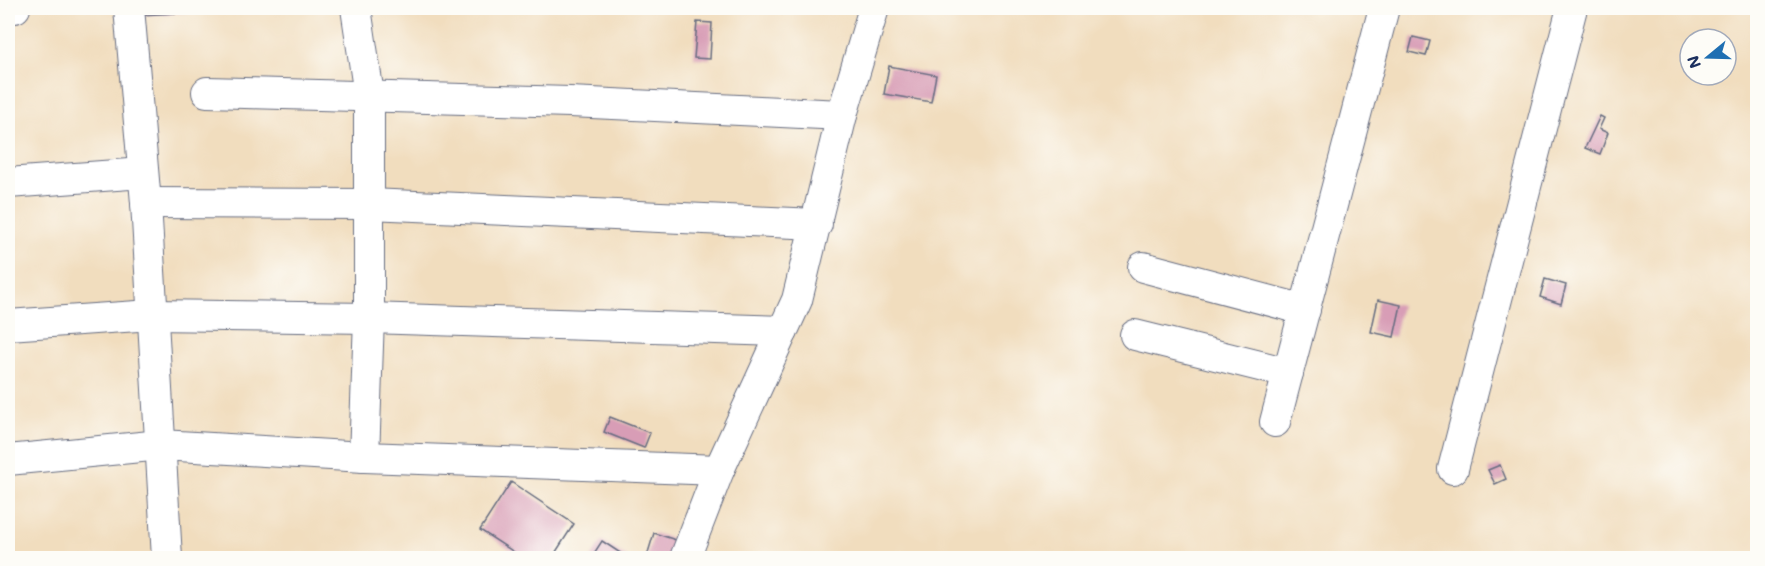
<svg xmlns="http://www.w3.org/2000/svg" width="1765" height="566" font-family="Mali,sans-serif">
<style>
.building{fill:#d89db6}
.lines{fill:none;stroke-linecap:round;stroke-linejoin:round}
.minor-casing{stroke:#666c80;stroke-width:32}
.minor{stroke:#fff;stroke-width:30}
</style>
<rect width="100%" height="100%" fill="#fdfcf7"/>
<filter id="ink" filterUnits="userSpaceOnUse"><feTurbulence type="fractalNoise" baseFrequency=".0167" numOctaves="2"/><feDisplacementMap in="SourceGraphic" scale="12" xChannelSelector="R" yChannelSelector="G"/><feConvolveMatrix kernelMatrix="1 2 1 2 8 2 1 2 1" color-interpolation-filters="sRGB"/></filter>
<filter id="wash" filterUnits="userSpaceOnUse"><feTurbulence type="fractalNoise" baseFrequency=".008" numOctaves="4" result="noise"/><feDisplacementMap in="SourceGraphic" scale="24" xChannelSelector="R" yChannelSelector="G"/><feGaussianBlur stdDeviation="1.35" result="paint"/><feColorMatrix in="noise" values="0 0 0 0 0 0 0 0 0 0 0 0 0 0 0 0 0 1.4 0 .05"/><feComposite in="paint" operator="in"/></filter>
<g filter="url(#wash)">
<rect width="100%" height="100%" fill="#f1ddbe"/>
<g id="blocks">
<g class="building">
<polygon points="140,8 193,8 194,12 141,15"/>
<polygon points="697,22 712,23 710,59 694,58"/>
<polygon points="1413,37 1430,41 1426,56 1409,52"/>
<polygon points="889,66 936,75 931,102 884,94"/>
<polygon points="1600,116 1604,118 1599,129 1608,133 1600,154 1585,148"/>
<polygon points="1545,279 1566,285 1561,304 1540,297"/>
<polygon points="1378,300 1401,305 1394,337 1371,332"/>
<polygon points="610,417 650,433 644,448 604,432"/>
<polygon points="1500,465 1506,479 1495,484 1488,470"/>
<polygon points="511,482 574,524 552,558 523,558 480,530"/>
<polygon points="654,533 676,540 670,558 647,556"/>
<polygon points="602,541 628,558 591,558"/>
</g>
</g>
</g>
<g filter="url(#ink)">
<use href="#blocks" fill-opacity="0" stroke="#666c80" stroke-width="1.5"/>
<g class="lines">
<g class="minor-casing">
<g id="minor">
<polyline points="8,8 15,8"/>
<polyline points="129,8 146,203 167,558"/>
<polyline points="356,8 369,95 369,318 364,457"/>
<polyline points="207,92 570,102 842,115"/>
<polyline points="8,183 143,173"/>
<polyline points="146,203 370,204 817,224"/>
<polyline points="1143,267 1305,310"/>
<polyline points="8,325 152,315 369,318 783,331"/>
<polyline points="1135,335 1288,373"/>
<polyline points="1275,422 1384,8"/>
<polyline points="8,460 161,445 364,457 719,470"/>
<polyline points="1453,469 1572,8"/>
<polyline points="685,558 719,470 797,300 842,115 874,8"/>
</g>
</g>
<use href="#minor" class="minor"/>
</g>
</g>
<rect width="1765" height="566" fill="none" stroke="#fdfcf7" stroke-width="30"/>
<g transform="translate(1708 57) rotate(251)"><circle r="28" fill="#fdfcf7" stroke="#a3aaba" stroke-width="1.5"/>
<path d="M0-4.5L10 22L0 15L-10 22Z" fill="#1f6fb2"/>
<text y="-9" font-size="16" font-weight="bold" text-anchor="middle" fill="#1b2f5e">N</text>
</g>
</svg>
